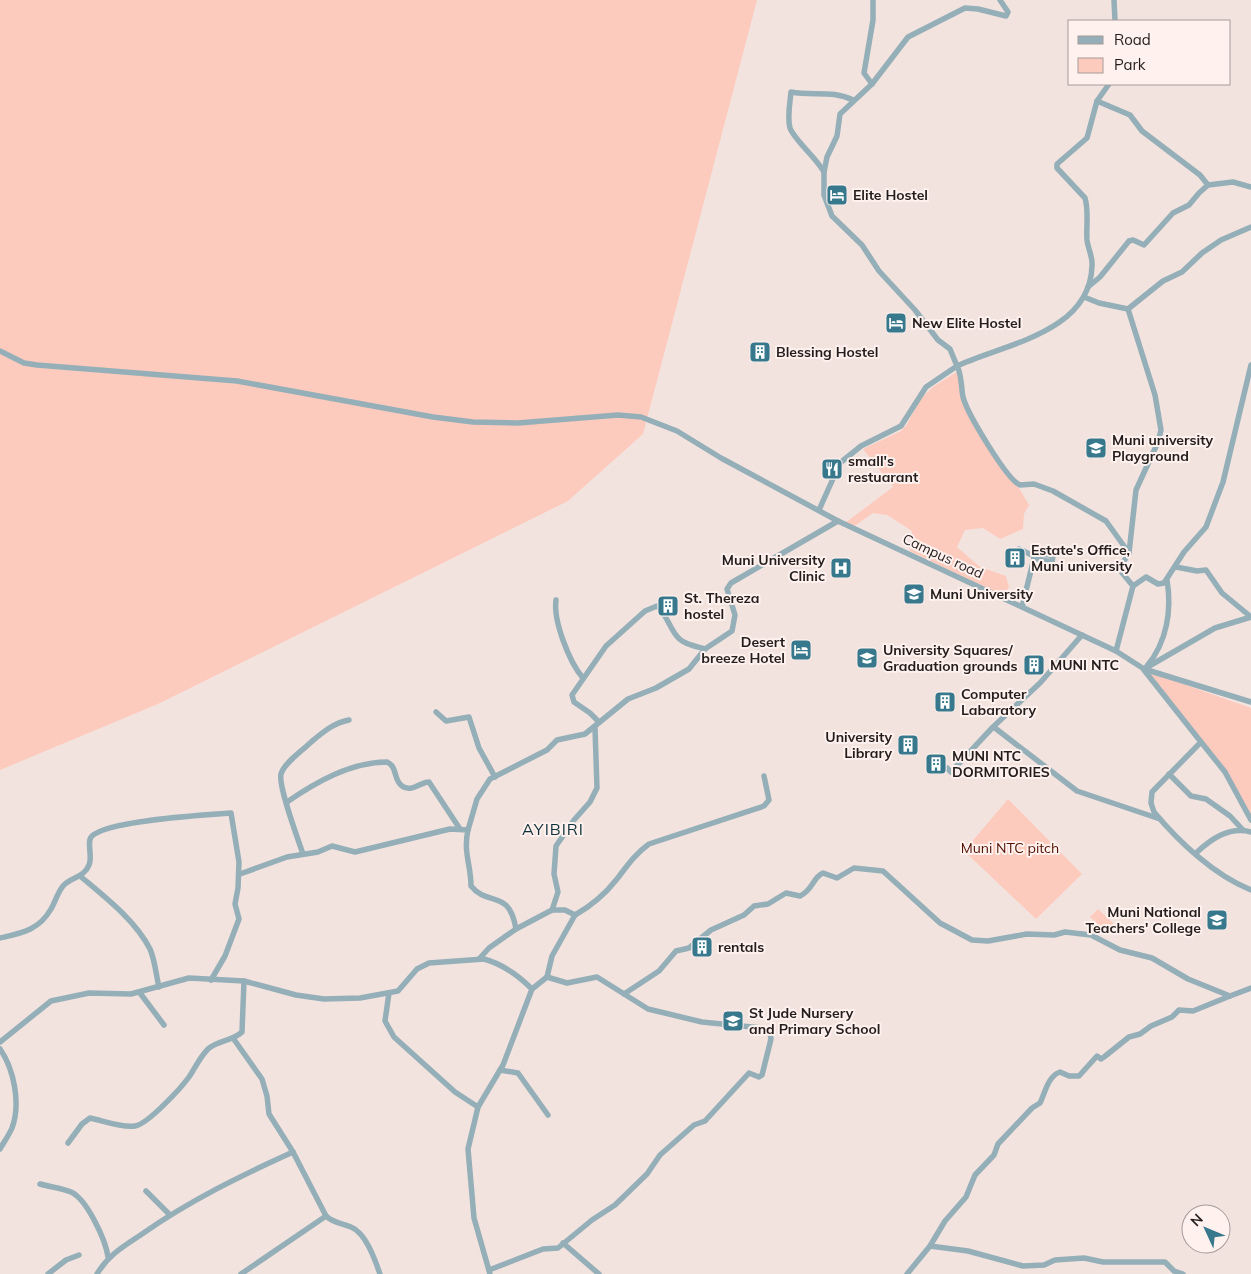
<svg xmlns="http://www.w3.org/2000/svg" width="1251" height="1274" font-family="Mulish,sans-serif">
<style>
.green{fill:#fdcbbd}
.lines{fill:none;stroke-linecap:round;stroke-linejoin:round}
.street{stroke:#95afb8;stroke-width:5.5}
.labels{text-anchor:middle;stroke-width:4;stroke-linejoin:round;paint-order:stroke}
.poi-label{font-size:14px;font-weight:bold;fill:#231d1c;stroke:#fef1ee;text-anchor:start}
.street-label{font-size:14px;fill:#231d1c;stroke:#fef1ee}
.park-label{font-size:14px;fill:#511000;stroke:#fef1ee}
.quarter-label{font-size:16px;letter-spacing:1px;fill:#102f38;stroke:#fef1ee}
</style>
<rect width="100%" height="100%" fill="#f3e3df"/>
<g class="green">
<polygon points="0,0 757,0 643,434 568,501 158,704 0,770"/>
<polygon points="958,371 962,395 1010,479 1019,488 1029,505 1024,514 1023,529 1000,539 983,528 965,530 957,547 980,567 1006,576 1009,587 1003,596 910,551 912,531 887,515 873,513 853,527 845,523 893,487 863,449 901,431 907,424 921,398 933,387"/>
<polygon points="1146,671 1251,708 1251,818 1224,768"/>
<polygon points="1008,799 1082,874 1036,919 964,851"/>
<polygon points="1098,909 1114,924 1107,932 1090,917"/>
</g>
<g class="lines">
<g class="street">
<polyline points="1114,0 1115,21"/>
<polyline points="872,84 864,73 873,20 873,0"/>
<path d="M1109 84 1097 101 1087 138 1057 164V168L1085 198C1089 211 1086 226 1087 240 1088 249 1093 257 1092 266 1090 333 1004 344 957 366 962 375 961 387 963 397 967 413 1007 480 1020 485L1034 484 1053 491 1106 521 1129 553"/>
<polyline points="1097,101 1130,115 1142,131 1200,175 1208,185"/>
<path d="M824 172C816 157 795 141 790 128 787 117 790 103 791 92 813 96 833 90 853 100"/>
<polyline points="1088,287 1100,277 1129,241 1133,240 1144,245 1173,213 1189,205 1199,193 1208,185 1233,182 1251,187"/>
<polyline points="1084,297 1099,303 1128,309 1163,281 1182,272 1202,253 1221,240 1251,227"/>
<polyline points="0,351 24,363 37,365 237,381 433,417 473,422 518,423 618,415 641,417 677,431 721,458 838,521 1116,651 1144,669 1251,702"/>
<polyline points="819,510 840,463 861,446 901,426 926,387 957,366 950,349 938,340 915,310 879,271 862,245 832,216 824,195 824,172 827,157 837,136 840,114 872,84 908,37 965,8 978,9 1006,16 1008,12 1000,0"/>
<polyline points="1019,549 1034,556 1035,552 1053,556 1052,562 1034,558 1022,607"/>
<polyline points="1176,567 1197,571 1206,570 1222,593 1251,617"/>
<polyline points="1133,586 1146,577 1158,584 1164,583 1184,552 1206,527 1223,482 1251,365"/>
<path d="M556 600C553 620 569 662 583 678"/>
<polyline points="1116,651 1133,586 1119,569 1129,553 1136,490 1158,442 1161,430 1155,395 1128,309"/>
<path d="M1147 666C1167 642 1172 610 1167 580"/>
<polyline points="1144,669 1215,628 1251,617"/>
<path d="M1144 670 1201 742 1152 792 1151 803 1154 812C1179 842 1214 875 1251 890"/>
<polyline points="436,712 446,721 469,717 479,748 495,777"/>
<path d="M599 722 590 713 574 702 572 695 606 646 645 611 657 606C669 616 671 637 686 643 692 646 699 647 705 649"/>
<polyline points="995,728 1077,791 1160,819"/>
<polyline points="1201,742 1225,772 1251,820"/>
<polyline points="947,768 951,772 993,727 1040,683 1082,635"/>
<polyline points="1169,774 1191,796 1206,799 1230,816 1243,830"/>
<path d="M287 802C316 782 351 762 387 762 398 767 393 780 402 786 411 793 420 782 429 782L460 829"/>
<path d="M468 830C463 852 471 865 471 886 488 907 509 888 516 929"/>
<path d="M1196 853C1211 839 1229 826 1251 832"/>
<path d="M303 854C298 839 278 786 281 774 284 763 302 751 310 743 322 733 333 723 349 720"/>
<polyline points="240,874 287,857 318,852 332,846 355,852 450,829 468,830 477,799 490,779 547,750 557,740 585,734 628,699 656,688 689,669 705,649 732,631 735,615 727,589 731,583 838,521"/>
<path d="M80 876C105 897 135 920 150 949 155 960 156 975 159 987"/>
<polyline points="552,910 558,892 554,874 556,846 574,820 590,802 597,788 595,728"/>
<path d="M0 938C22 933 39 930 51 909 55 902 58 892 63 886 71 877 84 878 89 865 93 857 86 841 92 836 109 820 205 815 231 813L239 862 238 888 235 904 239 919 225 956 211 980"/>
<path d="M479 959 489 948 516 929 552 910H565L575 915C591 906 606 893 617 879 627 866 635 854 649 844L764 806 769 800 764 776"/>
<polyline points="547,977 552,956 575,915"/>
<polyline points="140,993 164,1025"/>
<polyline points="389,993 385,1021 394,1037 455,1092 478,1107"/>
<path d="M624 994 659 971 676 951 689 948 711 930 744 915 754 906 768 904 786 893 800 896C814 889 812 878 823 873L837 878 854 868 883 871 940 923 972 940 988 941 1027 934 1054 935 1065 932 1091 935 1120 950 1152 958 1188 979 1230 996 1251 988"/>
<path d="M233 1038 262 1079 267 1096 269 1114 293 1152 326 1216C333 1223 342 1223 351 1227 366 1233 375 1260 380 1274"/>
<path d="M0 1042 51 1001 89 993 131 994 189 978 244 981 296 995 324 999 360 998 398 991 417 969 429 963 484 959C502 964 519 976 532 989L503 1065 478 1107 468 1149 474 1218 490 1274"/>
<path d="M0 1049C14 1069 21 1104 12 1128 9 1135 4 1142 0 1149"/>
<polyline points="500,1070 518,1073 548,1115"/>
<path d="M68 1143 82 1124 90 1118C104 1121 122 1128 135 1126 148 1124 181 1088 189 1077 195 1068 200 1057 208 1049 218 1040 233 1041 242 1032L244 981"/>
<path d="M40 1184C50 1187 62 1188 71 1192 87 1199 106 1241 108 1257"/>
<polyline points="146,1191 170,1215"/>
<polyline points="563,1243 599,1274"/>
<polyline points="930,1246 968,1251 1023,1266 1044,1265 1055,1260 1084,1258 1103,1262 1165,1262 1174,1271 1183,1274"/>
<polyline points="489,1270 543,1249 558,1248 592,1220 615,1205 647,1174 660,1155 694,1125 705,1121 749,1073 759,1077 762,1075 771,1039 770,1032 762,1028 702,1022 648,1009 597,977 567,983 547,977 532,989"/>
<polyline points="48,1274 66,1260 79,1255"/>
<path d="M97 1274C108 1255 124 1246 142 1234 189 1201 240 1176 293 1152"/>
<polyline points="241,1274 326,1216"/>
<path d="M907 1274 930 1246 945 1221 966 1197 975 1175 994 1155 998 1144 1032 1108 1040 1103C1045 1093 1048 1076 1060 1072L1069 1076H1079L1097 1056 1101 1059 1104 1057 1129 1037 1140 1034 1151 1026 1172 1017 1179 1010 1193 1011 1230 996"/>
</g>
</g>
<defs>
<g id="hotel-square" transform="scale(1.125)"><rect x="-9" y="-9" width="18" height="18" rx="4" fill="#38788c" stroke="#fef1ee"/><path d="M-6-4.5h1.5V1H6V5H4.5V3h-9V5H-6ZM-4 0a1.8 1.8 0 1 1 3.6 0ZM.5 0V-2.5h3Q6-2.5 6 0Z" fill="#fff"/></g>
<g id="building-square" transform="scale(1.125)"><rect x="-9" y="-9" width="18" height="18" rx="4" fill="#38788c" stroke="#fef1ee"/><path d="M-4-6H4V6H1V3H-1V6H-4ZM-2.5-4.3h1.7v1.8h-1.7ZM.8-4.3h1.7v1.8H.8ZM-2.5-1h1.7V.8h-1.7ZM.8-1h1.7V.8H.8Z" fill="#fff"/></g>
<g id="school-square" transform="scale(1.125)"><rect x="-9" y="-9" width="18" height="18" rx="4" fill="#38788c" stroke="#fef1ee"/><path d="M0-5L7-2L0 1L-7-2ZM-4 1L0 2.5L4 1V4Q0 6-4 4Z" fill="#fff"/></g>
<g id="restaurant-square" transform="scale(1.125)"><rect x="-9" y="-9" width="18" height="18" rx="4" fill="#38788c" stroke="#fef1ee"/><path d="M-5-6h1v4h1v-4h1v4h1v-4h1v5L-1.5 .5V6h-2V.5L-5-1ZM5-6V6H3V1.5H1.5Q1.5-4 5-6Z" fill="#fff"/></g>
<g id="hospital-square" transform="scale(1.125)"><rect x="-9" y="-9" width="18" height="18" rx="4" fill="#38788c" stroke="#fef1ee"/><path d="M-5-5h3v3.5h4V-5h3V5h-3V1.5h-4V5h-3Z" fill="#fff"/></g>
<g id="university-square" transform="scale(1.125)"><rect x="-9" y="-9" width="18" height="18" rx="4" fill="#38788c" stroke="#fef1ee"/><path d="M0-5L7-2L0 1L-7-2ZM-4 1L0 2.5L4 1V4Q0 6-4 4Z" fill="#fff"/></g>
</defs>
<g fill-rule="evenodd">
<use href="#hotel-square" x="837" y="195"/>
<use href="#hotel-square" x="896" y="323"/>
<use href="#building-square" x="760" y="352"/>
<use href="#school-square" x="1096" y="448"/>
<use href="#restaurant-square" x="832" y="469"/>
<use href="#building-square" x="1015" y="558"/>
<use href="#hospital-square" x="841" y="568"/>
<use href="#university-square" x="914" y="594"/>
<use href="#building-square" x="668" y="606"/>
<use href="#hotel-square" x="801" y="650"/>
<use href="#university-square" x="867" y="658"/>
<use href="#building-square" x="1034" y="665"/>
<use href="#building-square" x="945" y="702"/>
<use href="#building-square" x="908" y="745"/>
<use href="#building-square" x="936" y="764"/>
<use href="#school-square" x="1217" y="920"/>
<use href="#building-square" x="702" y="947"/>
<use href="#school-square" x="733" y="1021"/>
</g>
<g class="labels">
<g class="poi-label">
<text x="853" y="200">Elite Hostel</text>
<text x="912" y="328">New Elite Hostel</text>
<text x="776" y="357">Blessing Hostel</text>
<text x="1112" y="445">Muni university<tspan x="1112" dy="16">Playground</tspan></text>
<text x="848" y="466">small's<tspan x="848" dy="16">restuarant</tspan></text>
<text x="1031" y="555">Estate's Office,<tspan x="1031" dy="16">Muni university</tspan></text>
<text x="825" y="565" text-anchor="end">Muni University<tspan x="825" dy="16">Clinic</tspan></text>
<text x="930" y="599">Muni University</text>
<text x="684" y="603">St. Thereza<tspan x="684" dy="16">hostel</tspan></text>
<text x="785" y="647" text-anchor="end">Desert<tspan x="785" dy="16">breeze Hotel</tspan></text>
<text x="883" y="655">University Squares/<tspan x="883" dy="16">Graduation grounds</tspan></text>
<text x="1050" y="670">MUNI NTC</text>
<text x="961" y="699">Computer<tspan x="961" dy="16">Labaratory</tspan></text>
<text x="892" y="742" text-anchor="end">University<tspan x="892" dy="16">Library</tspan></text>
<text x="952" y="761">MUNI NTC<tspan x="952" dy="16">DORMITORIES</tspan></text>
<text x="1201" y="917" text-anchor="end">Muni National<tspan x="1201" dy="16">Teachers' College</tspan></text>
<text x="718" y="952">rentals</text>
<text x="749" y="1018">St Jude Nursery<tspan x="749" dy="16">and Primary School</tspan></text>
</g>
<g class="street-label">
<text transform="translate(943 556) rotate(25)" y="5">Campus road</text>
</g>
<g class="park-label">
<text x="1010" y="853">Muni NTC pitch</text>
</g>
<g class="quarter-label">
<text x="553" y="835">AYIBIRI</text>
</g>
</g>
<rect x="1068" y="20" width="162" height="65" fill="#fef1ee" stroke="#a69c9a"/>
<rect x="1078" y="36" width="25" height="8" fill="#95afb8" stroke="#a69c9a"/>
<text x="1114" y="45" font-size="15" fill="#231d1c">Road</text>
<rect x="1078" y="58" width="25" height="15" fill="#fdcbbd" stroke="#a69c9a"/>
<text x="1114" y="70" font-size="15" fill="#231d1c">Park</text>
<g transform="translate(1206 1229) rotate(314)"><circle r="24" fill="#fef1ee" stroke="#a69c9a"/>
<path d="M0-4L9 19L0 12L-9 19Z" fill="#38788c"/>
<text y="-8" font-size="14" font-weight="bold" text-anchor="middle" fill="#231d1c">N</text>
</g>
</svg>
